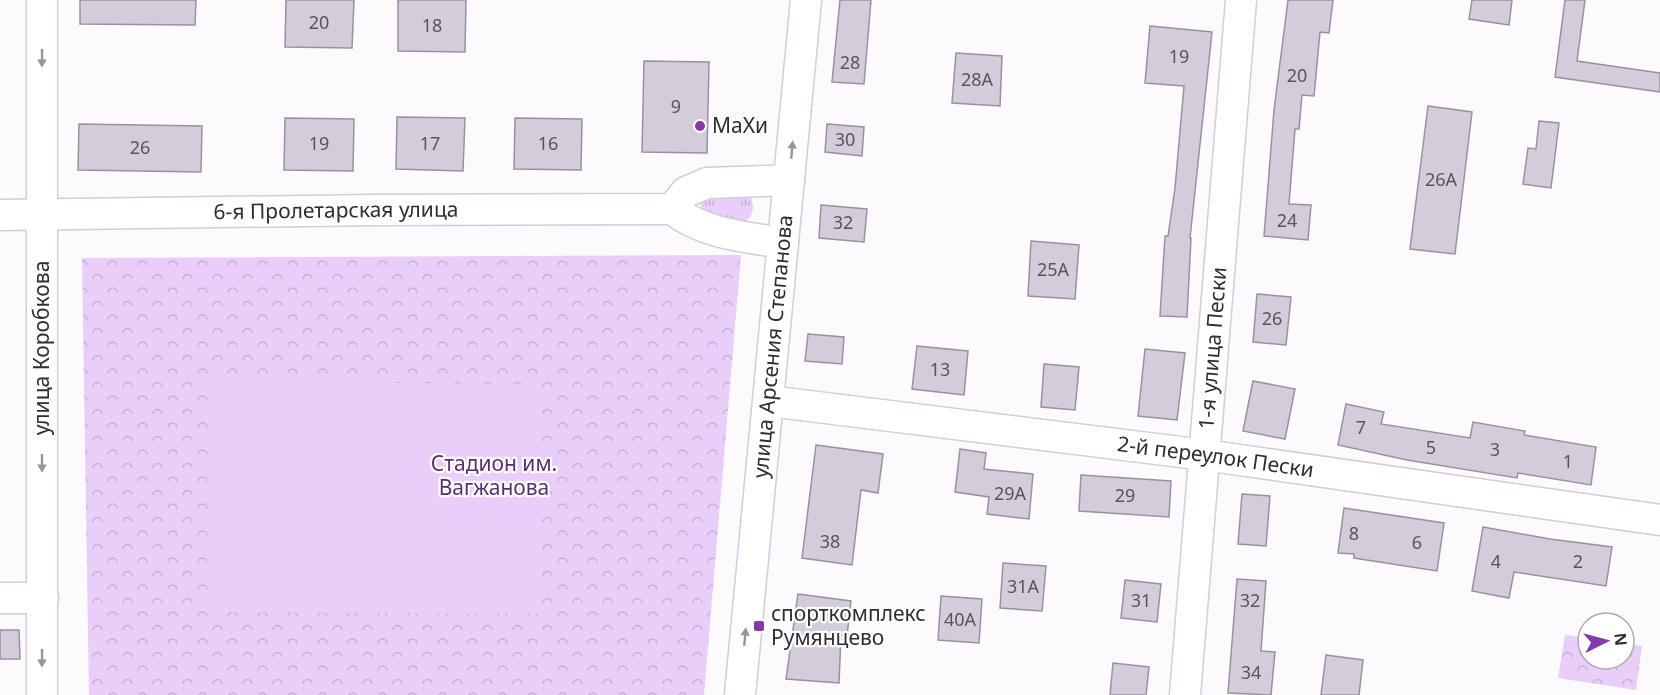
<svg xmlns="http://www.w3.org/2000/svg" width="1660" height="695" font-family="'Noto Sans',sans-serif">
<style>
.grass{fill:url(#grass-tufts)}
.park{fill:url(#park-crowns)}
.garden{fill:#e8cef8}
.building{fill:#d5ccdb;stroke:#9a919f;stroke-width:1.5}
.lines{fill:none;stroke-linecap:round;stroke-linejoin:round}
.minor-casing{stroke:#d5cbda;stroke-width:33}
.minor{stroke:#fff;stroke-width:30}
.oneway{fill:#989698}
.poi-dot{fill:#8539aa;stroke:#fff;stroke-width:2}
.labels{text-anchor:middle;stroke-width:4.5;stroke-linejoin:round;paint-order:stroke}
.number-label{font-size:18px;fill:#59545c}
.poi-label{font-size:21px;fill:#302c32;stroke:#fff;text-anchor:start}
.street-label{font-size:21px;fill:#302c32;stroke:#fff}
.park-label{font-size:21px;fill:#592e6f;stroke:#fff}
</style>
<defs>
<pattern id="grass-tufts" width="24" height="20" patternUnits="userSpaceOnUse" patternTransform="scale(1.5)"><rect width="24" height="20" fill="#e8cef8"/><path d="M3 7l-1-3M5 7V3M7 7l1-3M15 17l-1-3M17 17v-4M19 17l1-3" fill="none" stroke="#c7b1d5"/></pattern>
<pattern id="park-crowns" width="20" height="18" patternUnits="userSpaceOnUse" patternTransform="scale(1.5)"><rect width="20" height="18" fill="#e8cef8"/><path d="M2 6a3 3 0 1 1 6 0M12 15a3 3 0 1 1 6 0" fill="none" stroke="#c7b1d5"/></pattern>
</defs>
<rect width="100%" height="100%" fill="#fcfafd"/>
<path class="grass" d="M705 194 750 195C755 207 754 217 742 224L705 217C700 208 699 203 705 194Z"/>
<g class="park">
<polygon points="741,255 704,695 89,695 82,258"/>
<polygon points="1565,635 1588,638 1588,659 1624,659 1624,644 1642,646 1636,690 1558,678"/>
</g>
<polygon class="garden" points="208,381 541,384 539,614 207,612"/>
<g class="building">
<polygon points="80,0 196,0 195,25 80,24"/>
<polygon points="286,0 354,0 352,48 285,47"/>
<polygon points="398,0 466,0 465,52 398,51"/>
<polygon points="840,0 871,0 864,84 832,82"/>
<polygon points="1288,0 1333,0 1329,33 1320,32 1314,96 1302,95 1299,129 1295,129 1289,204 1311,205 1308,240 1264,236 1274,110"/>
<polygon points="1472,0 1512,0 1509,25 1469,19"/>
<polygon points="1565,0 1585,0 1577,61 1660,73 1660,92 1555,77"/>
<polygon points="1150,26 1212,32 1190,238 1191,238 1187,317 1160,316 1165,236 1168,236 1175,188 1184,86 1145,83"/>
<polygon points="956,53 1002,56 1000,106 952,103"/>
<polygon points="644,61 709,62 707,153 642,152"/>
<polygon points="1428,106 1472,112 1455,254 1410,249"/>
<polygon points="397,117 465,118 463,171 396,169"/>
<polygon points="285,118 354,119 353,171 284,170"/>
<polygon points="515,118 582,119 581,170 514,169"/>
<polygon points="1539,121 1559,123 1551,188 1523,184 1528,148 1536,149"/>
<polygon points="79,124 202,126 201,172 78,170"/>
<polygon points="827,124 864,127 862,156 825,152"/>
<polygon points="821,205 867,209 864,242 819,238"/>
<polygon points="1031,241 1079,245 1075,299 1028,296"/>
<polygon points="1257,294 1291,297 1286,345 1253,342"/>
<polygon points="808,334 844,337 842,364 805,361"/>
<polygon points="917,346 968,351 964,395 912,389"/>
<polygon points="1145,349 1185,353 1177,420 1138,416"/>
<polygon points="1044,364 1079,367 1075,410 1041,407"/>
<polygon points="1253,381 1295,389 1285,439 1243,431"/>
<polygon points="1346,404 1384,412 1381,424 1470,438 1473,422 1525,431 1524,435 1596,447 1591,485 1518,473 1517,478 1407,460 1338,445"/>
<polygon points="816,445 883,454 878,493 861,490 852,565 802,558"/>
<polygon points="960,449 986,453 984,469 1033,474 1029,519 987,514 989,497 955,492"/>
<polygon points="1081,475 1171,481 1169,517 1079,511"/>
<polygon points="1242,494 1270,496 1266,546 1238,544"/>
<polygon points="1344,508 1444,523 1437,571 1354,558 1354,554 1338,553"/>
<polygon points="1483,527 1550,539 1612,547 1606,586 1514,572 1509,598 1472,591"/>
<polygon points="1003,563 1046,566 1042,611 1000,608"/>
<polygon points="1237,579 1266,581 1261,651 1275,652 1271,695 1228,693"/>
<polygon points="1125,580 1161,584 1157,622 1121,618"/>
<polygon points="798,594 851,601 847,636 841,635 839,683 786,679"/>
<polygon points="941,596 982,599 979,643 938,640"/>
<polygon points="0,630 19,630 20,659 0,659"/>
<polygon points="1326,655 1363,660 1359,695 1321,695"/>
<polygon points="1113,663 1149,667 1146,695 1110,695"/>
</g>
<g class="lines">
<g class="minor-casing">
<g id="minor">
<path d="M672 209C703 234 745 237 783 243"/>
<path id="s1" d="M0 215 378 210 672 209 686 192 707 183 789 180"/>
<path id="s2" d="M769 401 1205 455 1660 520"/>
<polyline points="0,598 43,598"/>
<polyline points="42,695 42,0"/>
<path id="s3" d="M740 695 806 0"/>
<path id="s4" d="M1185 695 1241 0"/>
</g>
</g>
<use href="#minor" class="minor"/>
</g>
<defs><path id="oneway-solid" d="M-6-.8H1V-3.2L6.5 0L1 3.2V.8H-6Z" transform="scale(1.5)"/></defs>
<g class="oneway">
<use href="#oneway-solid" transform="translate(42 58) rotate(90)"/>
<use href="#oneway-solid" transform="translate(792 150) rotate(-85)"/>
<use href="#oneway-solid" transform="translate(42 463) rotate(90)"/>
<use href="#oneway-solid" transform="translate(745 637) rotate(-85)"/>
<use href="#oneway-solid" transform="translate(42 658) rotate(90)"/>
</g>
<g class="poi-dot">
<circle cx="700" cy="126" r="6"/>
<rect x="753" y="620" width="12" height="12" rx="3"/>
</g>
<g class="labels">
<g class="number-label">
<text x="319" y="29">20</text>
<text x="432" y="32">18</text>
<text x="1179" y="63">19</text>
<text x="850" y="69">28</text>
<text x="1297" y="82">20</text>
<text x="977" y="86">28А</text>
<text x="676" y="113">9</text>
<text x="845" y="146">30</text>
<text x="319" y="150">19</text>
<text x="430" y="150">17</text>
<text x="548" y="150">16</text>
<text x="140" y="154">26</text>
<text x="1441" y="186">26А</text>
<text x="1287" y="227">24</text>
<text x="843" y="229">32</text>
<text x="1053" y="276">25А</text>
<text x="1272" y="325">26</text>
<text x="940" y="376">13</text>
<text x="1361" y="434">7</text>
<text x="1431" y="454">5</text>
<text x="1495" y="456">3</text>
<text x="1568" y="468">1</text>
<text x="1010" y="500">29А</text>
<text x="1125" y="502">29</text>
<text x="1354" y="540">8</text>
<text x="830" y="548">38</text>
<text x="1417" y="549">6</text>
<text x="1496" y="568">4</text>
<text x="1578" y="568">2</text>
<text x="1023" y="593">31А</text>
<text x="1141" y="607">31</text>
<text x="1250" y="607">32</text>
<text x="960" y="626">40А</text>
<text x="1251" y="679">34</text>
</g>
<g class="poi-label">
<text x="712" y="133">МаХи</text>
<text x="771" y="621">cпорткомплекс<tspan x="771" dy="24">Румянцево</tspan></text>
</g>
<g class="street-label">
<text dy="7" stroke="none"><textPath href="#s1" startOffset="336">6-я Пролетарская улица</textPath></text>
<text transform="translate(42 348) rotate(-90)" y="7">улица Коробкова</text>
<text dy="7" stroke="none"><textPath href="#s3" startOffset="350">улица Арсения Степанова</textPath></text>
<text dy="7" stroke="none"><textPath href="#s4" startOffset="348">1-я улица Пески</textPath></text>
<text dy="7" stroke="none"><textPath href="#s2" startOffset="450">2-й переулок Пески</textPath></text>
</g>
<g class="park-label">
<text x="494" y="471">Стадион им.<tspan x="494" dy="24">Вагжанова</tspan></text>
</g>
</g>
<g transform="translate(1606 641) rotate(84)"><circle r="28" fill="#ffffff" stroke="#acabad" stroke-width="1.5"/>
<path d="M0-4.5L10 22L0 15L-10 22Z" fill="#8539aa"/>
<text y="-9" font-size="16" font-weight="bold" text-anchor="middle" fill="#302c32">N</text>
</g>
</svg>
